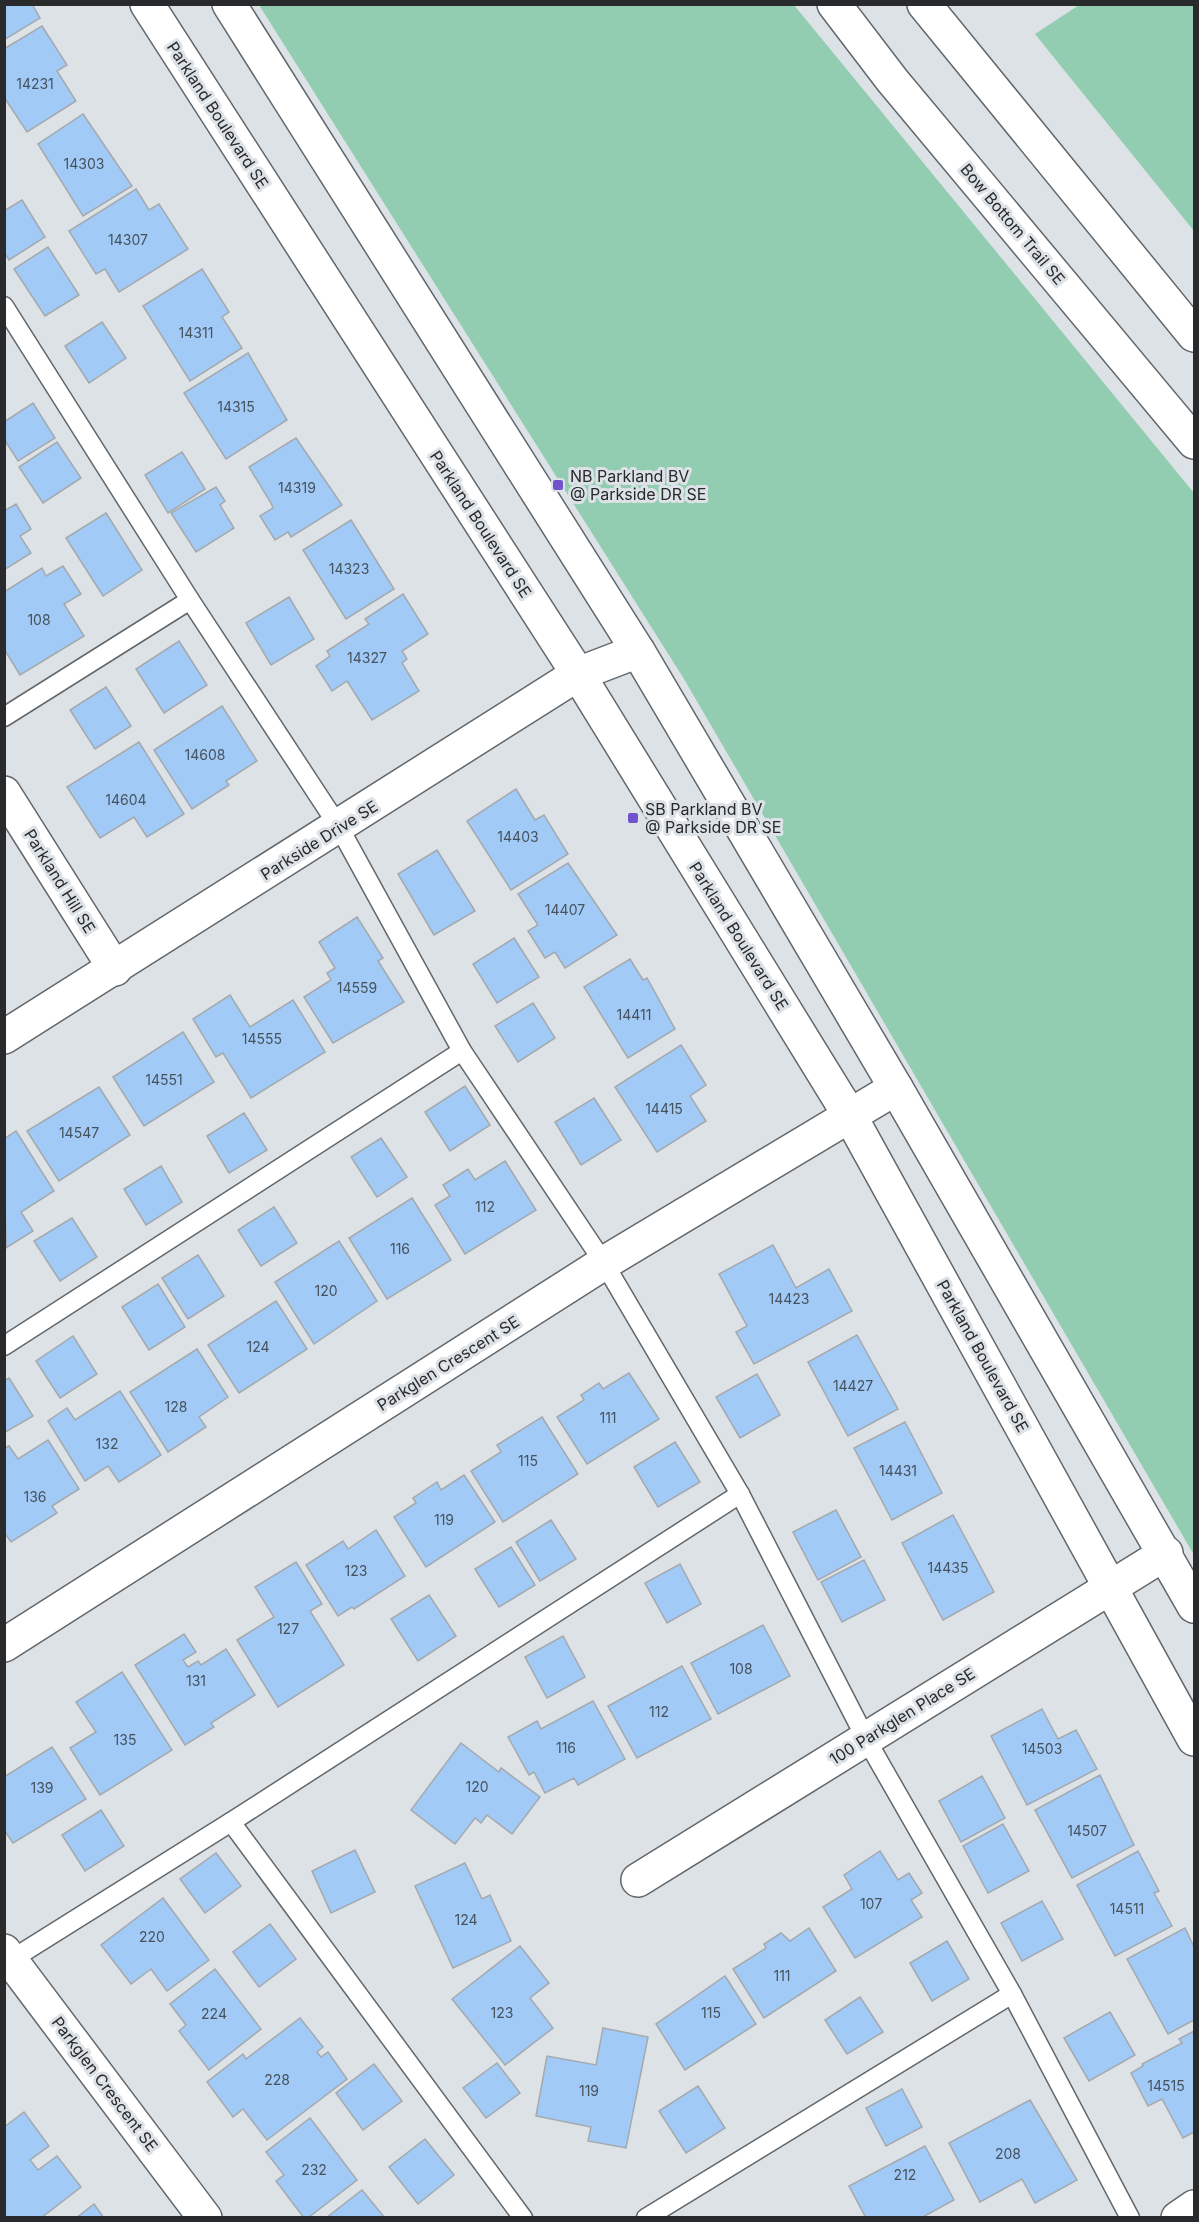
<svg xmlns="http://www.w3.org/2000/svg" width="1199" height="2222" font-family="Inter,sans-serif">
<style>
.green{fill:#92cdb1}
.building{fill:#a1caf6;stroke:#a4a9ae;stroke-width:1.5}
.lines{fill:none;stroke-linecap:round;stroke-linejoin:round}
.lane-casing{stroke:#62676b;stroke-width:21}
.street-casing{stroke:#62676b;stroke-width:36}
.secondary-casing{stroke:#62676b;stroke-width:36}
.lane{stroke:#fff;stroke-width:18}
.street{stroke:#fff;stroke-width:33}
.secondary{stroke:#fff;stroke-width:33}
.poi-dot{fill:#7353cd;stroke:#dde2e7;stroke-width:2}
.labels{text-anchor:middle;stroke-width:6;stroke-linejoin:round;paint-order:stroke}
.number-label{font-size:14px;fill:#46525e}
.street-label{font-size:16px;fill:#282a2c;stroke:#dde2e7}
.poi-label{font-size:16px;fill:#282a2c;stroke:#dde2e7;text-anchor:start}
</style>
<rect width="100%" height="100%" fill="#dde2e7"/>
<g class="green">
<polygon points="259,5 794,5 1194,493 1194,1555 684,679"/>
<polygon points="1079,5 1194,5 1194,231 1035,34"/>
</g>
<g class="building">
<polygon points="4,4 32,4 40,18 4,40"/>
<polygon points="42,26 67,65 57,71 76,101 27,132 4,97 4,49"/>
<polygon points="83,114 132,186 83,216 38,144"/>
<polygon points="136,189 149,210 159,204 188,249 119,292 105,269 96,274 69,231"/>
<polygon points="22,200 45,237 9,260 4,252 4,211"/>
<polygon points="48,247 79,295 45,316 14,269"/>
<polygon points="202,269 229,312 222,317 242,348 190,381 143,306"/>
<polygon points="102,322 126,358 89,383 65,346"/>
<polygon points="248,353 287,420 226,459 184,393"/>
<polygon points="33,403 55,438 18,461 4,439 4,422"/>
<polygon points="296,438 342,505 291,537 288,532 275,540 260,516 273,508 271,503 249,467"/>
<polygon points="57,442 81,478 43,503 19,467"/>
<polygon points="182,452 205,489 168,513 145,475"/>
<polygon points="216,487 225,501 220,505 234,528 196,552 171,513"/>
<polygon points="16,504 31,529 20,536 31,553 4,570 4,511"/>
<polygon points="106,513 142,570 103,596 66,538"/>
<polygon points="351,520 394,589 346,619 303,550"/>
<polygon points="63,566 81,594 64,604 84,636 20,675 4,649 4,592 42,568 46,576"/>
<polygon points="403,594 428,634 402,651 407,659 402,663 419,691 372,720 347,681 332,691 316,666 330,656 327,651 369,624 365,619"/>
<polygon points="289,597 314,639 271,665 246,623"/>
<polygon points="179,641 207,685 164,713 136,669"/>
<polygon points="106,687 131,726 95,749 70,710"/>
<polygon points="222,706 257,761 226,781 229,785 192,809 154,750"/>
<polygon points="139,742 184,814 147,837 134,817 100,838 67,787"/>
<polygon points="516,789 535,820 544,815 568,854 511,890 467,821"/>
<polygon points="437,850 475,911 434,935 398,874"/>
<polygon points="568,863 617,935 565,968 555,952 545,958 528,931 538,925 518,894"/>
<polygon points="357,917 383,958 378,961 404,1002 333,1043 304,997 331,980 327,973 335,968 319,942"/>
<polygon points="514,938 539,977 497,1003 473,964"/>
<polygon points="630,959 643,980 647,978 675,1029 628,1058 584,987"/>
<polygon points="230,995 250,1027 293,1000 325,1052 251,1098 223,1053 216,1057 193,1019"/>
<polygon points="533,1003 555,1038 518,1062 495,1026"/>
<polygon points="183,1032 214,1082 144,1126 113,1077"/>
<polygon points="681,1045 706,1085 690,1096 706,1121 657,1152 615,1087"/>
<polygon points="465,1086 490,1125 450,1151 425,1112"/>
<polygon points="99,1087 130,1135 59,1181 27,1131"/>
<polygon points="594,1098 621,1140 581,1165 555,1122"/>
<polygon points="244,1113 267,1150 229,1173 207,1136"/>
<polygon points="16,1131 54,1191 21,1212 33,1231 6,1248 4,1139"/>
<polygon points="381,1138 407,1177 377,1197 351,1157"/>
<polygon points="505,1161 536,1210 465,1254 435,1205 450,1196 443,1185 468,1169 475,1180"/>
<polygon points="161,1166 182,1202 146,1225 124,1189"/>
<polygon points="412,1198 451,1260 387,1299 349,1238"/>
<polygon points="274,1207 297,1243 261,1266 238,1230"/>
<polygon points="72,1218 97,1257 60,1281 34,1241"/>
<polygon points="339,1241 377,1301 314,1344 275,1282"/>
<polygon points="773,1245 796,1288 829,1269 852,1311 754,1364 736,1332 747,1326 719,1274"/>
<polygon points="198,1255 224,1296 188,1319 162,1278"/>
<polygon points="158,1284 185,1327 149,1350 122,1307"/>
<polygon points="276,1301 307,1349 239,1393 208,1345"/>
<polygon points="857,1335 898,1409 848,1436 808,1362"/>
<polygon points="73,1336 97,1374 60,1398 36,1361"/>
<polygon points="197,1349 228,1397 199,1417 206,1427 168,1452 130,1392"/>
<polygon points="629,1373 659,1419 587,1464 557,1417 584,1400 581,1395 599,1383 603,1389"/>
<polygon points="757,1374 780,1415 740,1438 716,1397"/>
<polygon points="9,1378 33,1416 4,1433 4,1381"/>
<polygon points="120,1391 161,1455 119,1482 108,1466 85,1481 48,1421 67,1408 75,1420"/>
<polygon points="542,1417 578,1474 503,1522 471,1471 501,1452 497,1445"/>
<polygon points="905,1422 942,1493 892,1520 854,1448"/>
<polygon points="48,1440 79,1489 52,1506 57,1513 11,1542 4,1532 4,1448 9,1446 18,1459"/>
<polygon points="675,1442 700,1482 658,1507 634,1467"/>
<polygon points="464,1475 495,1522 426,1567 394,1517 416,1503 413,1498 437,1482 441,1490"/>
<polygon points="836,1510 861,1557 818,1580 793,1532"/>
<polygon points="953,1515 994,1592 943,1620 902,1543"/>
<polygon points="551,1520 576,1559 540,1581 516,1542"/>
<polygon points="376,1530 405,1576 354,1609 352,1607 338,1616 306,1565 343,1541 348,1549"/>
<polygon points="511,1547 535,1585 499,1607 475,1569"/>
<polygon points="864,1560 885,1600 842,1622 821,1582"/>
<polygon points="296,1562 322,1604 310,1611 344,1665 278,1707 237,1640 274,1617 255,1587"/>
<polygon points="680,1564 701,1604 667,1623 645,1583"/>
<polygon points="429,1595 456,1636 418,1661 391,1619"/>
<polygon points="763,1625 790,1676 718,1714 691,1663"/>
<polygon points="184,1634 196,1652 183,1660 188,1667 198,1661 201,1665 226,1649 255,1695 211,1723 214,1727 185,1745 135,1665"/>
<polygon points="563,1636 585,1677 547,1698 525,1657"/>
<polygon points="682,1666 711,1719 637,1758 608,1706"/>
<polygon points="122,1672 172,1750 100,1795 70,1748 96,1732 76,1702"/>
<polygon points="593,1701 625,1759 578,1785 574,1778 545,1793 534,1772 529,1775 508,1737 537,1721 541,1729"/>
<polygon points="1042,1709 1058,1739 1076,1730 1097,1769 1027,1805 991,1736"/>
<polygon points="461,1743 499,1772 501,1768 540,1797 512,1834 487,1815 481,1823 475,1818 455,1844 411,1810"/>
<polygon points="52,1747 86,1799 13,1843 4,1830 4,1777"/>
<polygon points="1100,1775 1134,1845 1072,1878 1035,1810"/>
<polygon points="982,1776 1005,1818 961,1842 939,1801"/>
<polygon points="101,1810 124,1846 85,1871 62,1835"/>
<polygon points="1003,1824 1029,1871 988,1893 963,1846"/>
<polygon points="355,1850 375,1892 331,1913 312,1871"/>
<polygon points="880,1851 898,1880 909,1873 922,1893 911,1900 922,1917 855,1958 823,1907 852,1889 844,1875"/>
<polygon points="1138,1851 1159,1891 1154,1893 1172,1926 1115,1956 1077,1885"/>
<polygon points="216,1853 241,1886 205,1913 180,1879"/>
<polygon points="465,1863 482,1899 490,1895 511,1941 453,1968 415,1886"/>
<polygon points="163,1898 209,1960 167,1991 151,1969 131,1984 101,1945"/>
<polygon points="1042,1901 1063,1939 1022,1961 1001,1923"/>
<polygon points="270,1924 296,1959 259,1987 233,1952"/>
<polygon points="809,1928 836,1971 764,2018 733,1969 766,1948 764,1944 781,1933 790,1941"/>
<polygon points="1185,1928 1194,1947 1194,2020 1168,2034 1127,1959"/>
<polygon points="947,1941 969,1979 932,2001 910,1963"/>
<polygon points="520,1946 549,1983 530,1998 553,2028 505,2065 452,1999"/>
<polygon points="215,1969 261,2029 209,2070 179,2031 186,2025 170,2004"/>
<polygon points="725,1976 756,2024 685,2070 656,2024"/>
<polygon points="860,1997 883,2032 847,2054 825,2020"/>
<polygon points="1110,2012 1135,2055 1089,2081 1064,2038"/>
<polygon points="300,2018 323,2047 317,2052 321,2057 328,2052 347,2079 267,2140 243,2109 233,2117 207,2082 243,2054 246,2059"/>
<polygon points="603,2028 648,2037 626,2148 588,2141 591,2127 536,2116 547,2056 596,2065"/>
<polygon points="1194,2031 1194,2132 1183,2138 1162,2099 1148,2106 1131,2073 1143,2066 1142,2064 1182,2043 1179,2039"/>
<polygon points="497,2063 520,2093 486,2118 463,2088"/>
<polygon points="374,2064 402,2101 363,2130 336,2093"/>
<polygon points="698,2086 725,2128 686,2153 659,2111"/>
<polygon points="902,2089 922,2127 886,2146 866,2108"/>
<polygon points="1030,2100 1077,2180 1035,2203 1022,2179 980,2202 949,2143"/>
<polygon points="24,2112 49,2146 30,2160 38,2170 57,2156 81,2187 41,2218 4,2218 4,2127"/>
<polygon points="310,2118 357,2180 309,2217 304,2218 276,2181 284,2175 266,2152"/>
<polygon points="425,2139 454,2175 418,2204 389,2167"/>
<polygon points="925,2146 954,2200 921,2218 866,2218 849,2186"/>
<polygon points="362,2190 385,2218 326,2218"/>
<polygon points="94,2204 104,2218 76,2218"/>
</g>
<g class="lines">
<g class="lane-casing">
<g id="lane">
<polyline points="4,306 190,600 339,827 462,1051 604,1263 740,1494 866,1739 1012,1994 1130,2218"/>
<polyline points="4,717 190,600"/>
<polyline points="4,1346 462,1051"/>
<polyline points="231,1822 523,2218"/>
<polyline points="6,1963 231,1822 740,1494"/>
<polyline points="646,2218 1012,1994"/>
</g>
</g>
<g class="street-casing">
<g id="street">
<polyline points="4,793 115,969"/>
<polyline points="4,1037 578,674 638,651"/>
<polyline points="4,1645 604,1263 896,1088"/>
<polyline points="638,1880 1166,1553"/>
<polyline points="4,1951 205,2218"/>
<polyline points="1178,2218 1194,2207"/>
</g>
</g>
<g class="secondary-casing">
<g id="secondary">
<polyline points="147,4 578,674 850,1116 1194,1739"/>
<polyline points="229,4 638,651 896,1088 1194,1606"/>
<polyline points="834,4 892,80 1194,442"/>
<polyline points="924,4 1194,335"/>
</g>
</g>
<use href="#lane" class="lane"/>
<use href="#street" class="street"/>
<use href="#secondary" class="secondary"/>
</g>
<g class="poi-dot">
<rect x="552" y="479" width="12" height="12" rx="3"/>
<rect x="627" y="812" width="12" height="12" rx="3"/>
</g>
<g class="labels">
<g class="number-label">
<text x="35" y="89">14231</text>
<text x="84" y="169">14303</text>
<text x="128" y="245">14307</text>
<text x="196" y="338">14311</text>
<text x="236" y="412">14315</text>
<text x="297" y="493">14319</text>
<text x="349" y="574">14323</text>
<text x="39" y="625">108</text>
<text x="367" y="663">14327</text>
<text x="205" y="760">14608</text>
<text x="126" y="805">14604</text>
<text x="518" y="842">14403</text>
<text x="565" y="915">14407</text>
<text x="357" y="993">14559</text>
<text x="634" y="1020">14411</text>
<text x="262" y="1044">14555</text>
<text x="164" y="1085">14551</text>
<text x="664" y="1114">14415</text>
<text x="79" y="1138">14547</text>
<text x="485" y="1212">112</text>
<text x="400" y="1254">116</text>
<text x="326" y="1296">120</text>
<text x="789" y="1304">14423</text>
<text x="258" y="1352">124</text>
<text x="853" y="1391">14427</text>
<text x="176" y="1412">128</text>
<text x="608" y="1423">111</text>
<text x="107" y="1449">132</text>
<text x="528" y="1466">115</text>
<text x="898" y="1476">14431</text>
<text x="35" y="1502">136</text>
<text x="444" y="1525">119</text>
<text x="948" y="1573">14435</text>
<text x="356" y="1576">123</text>
<text x="288" y="1634">127</text>
<text x="741" y="1674">108</text>
<text x="196" y="1686">131</text>
<text x="659" y="1717">112</text>
<text x="125" y="1745">135</text>
<text x="566" y="1753">116</text>
<text x="1042" y="1754">14503</text>
<text x="477" y="1792">120</text>
<text x="42" y="1793">139</text>
<text x="1087" y="1836">14507</text>
<text x="871" y="1909">107</text>
<text x="1127" y="1914">14511</text>
<text x="466" y="1925">124</text>
<text x="152" y="1942">220</text>
<text x="782" y="1981">111</text>
<text x="502" y="2018">123</text>
<text x="711" y="2018">115</text>
<text x="214" y="2019">224</text>
<text x="277" y="2085">228</text>
<text x="1166" y="2091">14515</text>
<text x="589" y="2096">119</text>
<text x="1008" y="2159">208</text>
<text x="314" y="2175">232</text>
<text x="905" y="2180">212</text>
</g>
<g class="street-label">
<text transform="translate(218 115) rotate(57)" y="6">Parkland Boulevard SE</text>
<text transform="translate(1013 224) rotate(50)" y="6">Bow Bottom Trail SE</text>
<text transform="translate(481 524) rotate(57)" y="6">Parkland Boulevard SE</text>
<text transform="translate(319 840) rotate(-32)" y="6">Parkside Drive SE</text>
<text transform="translate(60 881) rotate(58)" y="6">Parkland Hill SE</text>
<text transform="translate(739 936) rotate(58)" y="6">Parkland Boulevard SE</text>
<text transform="translate(983 1356) rotate(61)" y="6">Parkland Boulevard SE</text>
<text transform="translate(448 1363) rotate(-32)" y="6">Parkglen Crescent SE</text>
<text transform="translate(902 1716) rotate(-32)" y="6">100 Parkglen Place SE</text>
<text transform="translate(105 2084) rotate(53)" y="6">Parkglen Crescent SE</text>
</g>
<g class="poi-label">
<text x="570" y="482">NB Parkland BV<tspan x="570" dy="18">@ Parkside DR SE</tspan></text>
<text x="645" y="815">SB Parkland BV<tspan x="645" dy="18">@ Parkside DR SE</tspan></text>
</g>
</g>
<rect width="1199" height="2222" fill="none" stroke="#282a2c" stroke-width="12"/>
</svg>
